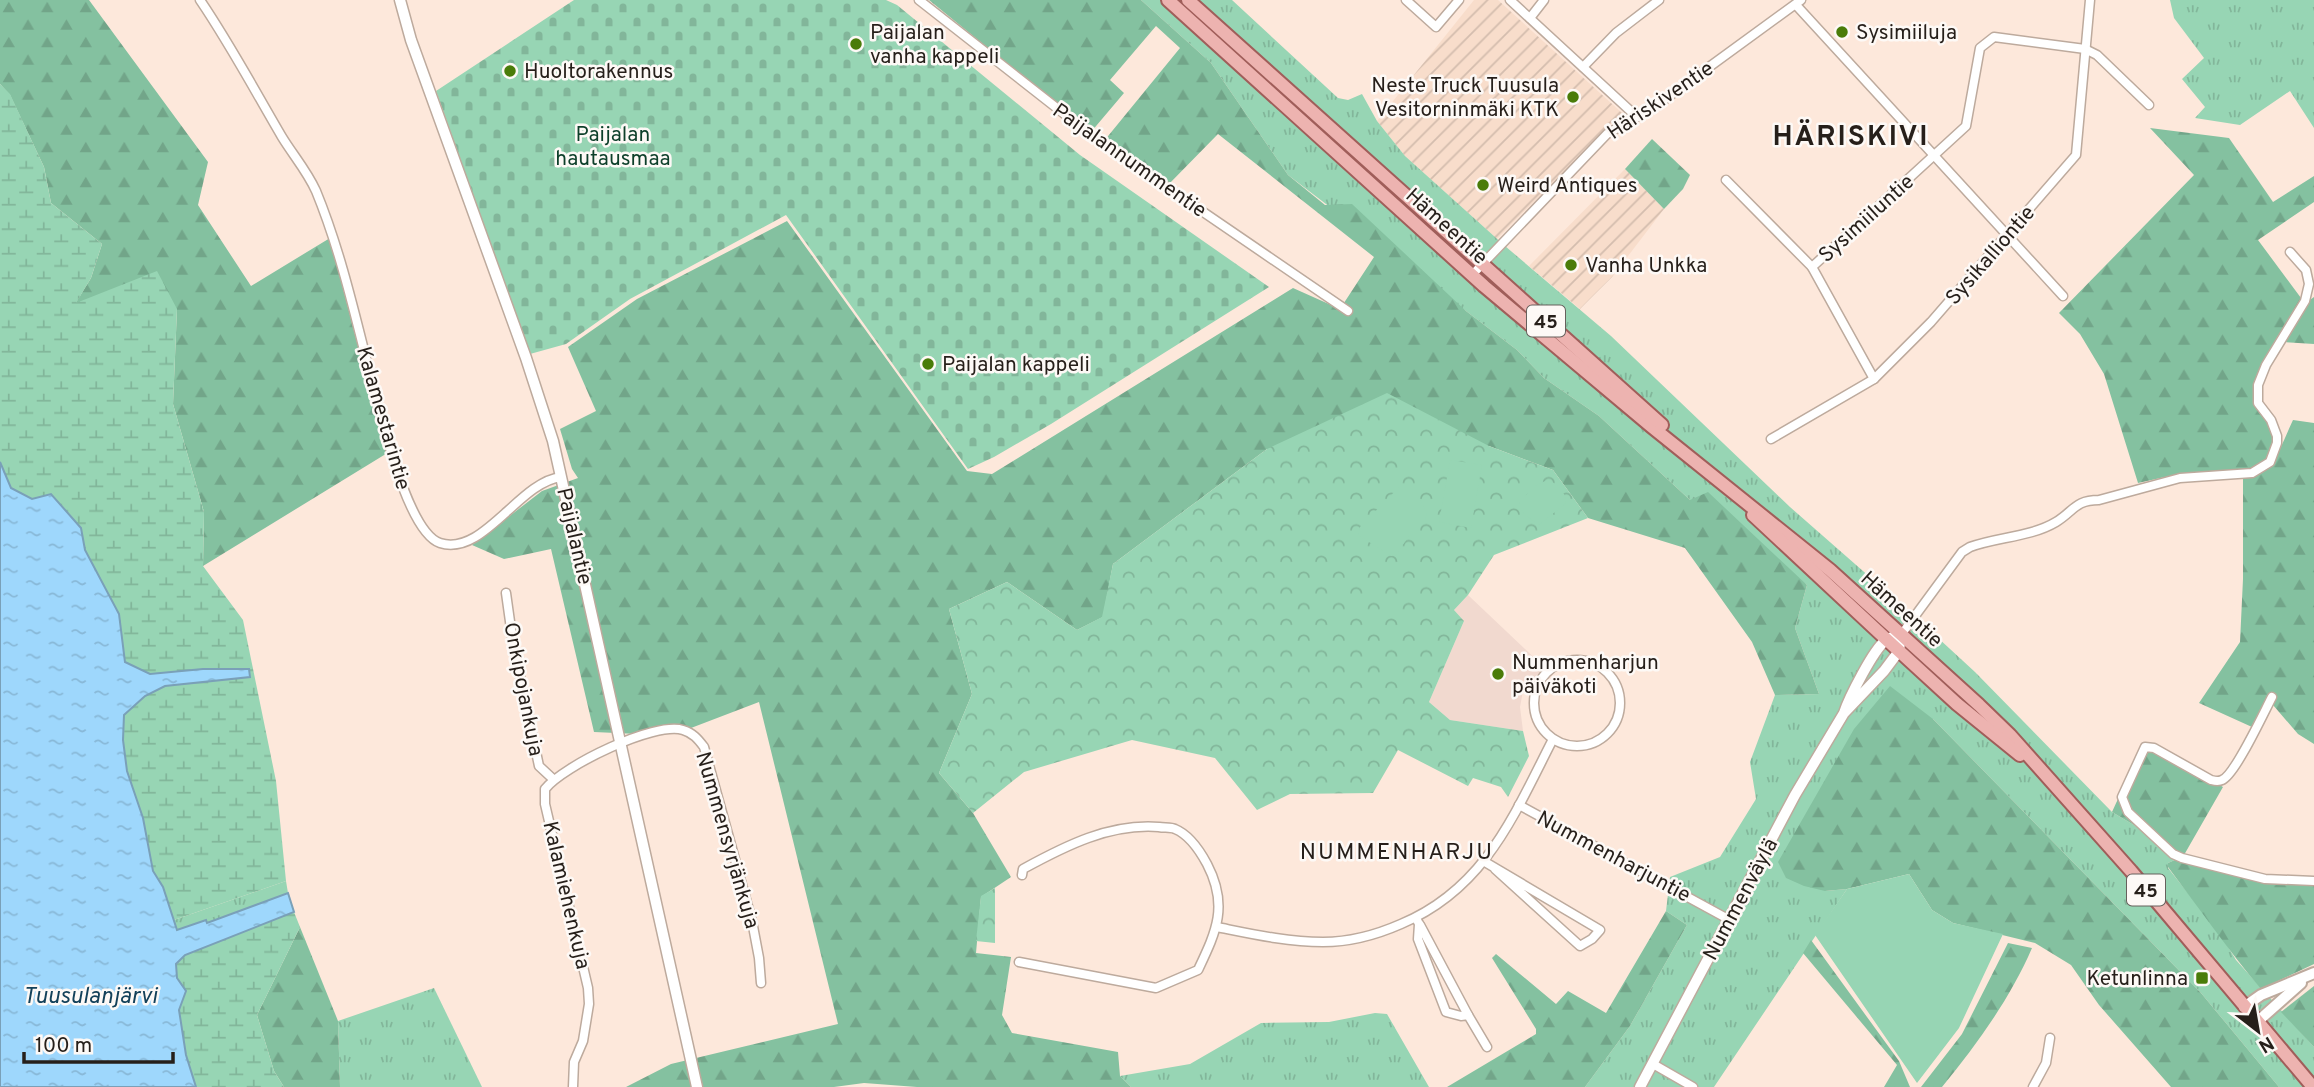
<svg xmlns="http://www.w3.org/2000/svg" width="2314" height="1087" font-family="Overpass,sans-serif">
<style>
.industrial{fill:url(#industrial-furrows)}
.education{fill:#f1d9cf}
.grass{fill:url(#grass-tufts)}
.forest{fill:url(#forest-firs)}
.wetland{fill:url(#wetland-marsh)}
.cemetery{fill:url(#cemetery-stones)}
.park{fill:url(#park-crowns)}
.pitch{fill:#97d5b4}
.water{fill:url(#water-ripples);stroke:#7aa0b8;stroke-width:2}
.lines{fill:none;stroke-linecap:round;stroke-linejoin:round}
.minor-casing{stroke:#bdaa9d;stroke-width:11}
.tertiary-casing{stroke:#bdaa9d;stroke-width:13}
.secondary-casing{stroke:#bdaa9d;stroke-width:14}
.primary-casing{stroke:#a05e5a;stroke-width:16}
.minor{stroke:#fff;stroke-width:8}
.tertiary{stroke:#fff;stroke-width:10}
.secondary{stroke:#fff;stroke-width:10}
.primary{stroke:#edb3b0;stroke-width:12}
.poi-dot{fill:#4a7c09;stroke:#fdf9f6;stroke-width:2.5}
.labels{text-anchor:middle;stroke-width:5;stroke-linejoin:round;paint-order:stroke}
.shield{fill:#fdf9f6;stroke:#66605c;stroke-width:2}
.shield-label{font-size:19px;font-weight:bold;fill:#261f1a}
.poi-label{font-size:21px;fill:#261f1a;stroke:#fdf9f6;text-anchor:start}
.street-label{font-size:21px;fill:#261f1a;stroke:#fdf9f6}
.park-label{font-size:21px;fill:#0d3f2a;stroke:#fdf9f6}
.neighbourhood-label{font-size:23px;letter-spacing:2px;fill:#261f1a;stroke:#fdf9f6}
.water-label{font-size:23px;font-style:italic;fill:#13415a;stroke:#fdf9f6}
.district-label{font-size:28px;font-weight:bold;letter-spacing:2px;fill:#261f1a;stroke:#fdf9f6}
</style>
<defs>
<pattern id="industrial-furrows" width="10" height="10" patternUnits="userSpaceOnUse" patternTransform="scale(1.75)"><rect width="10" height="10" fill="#f8ddcb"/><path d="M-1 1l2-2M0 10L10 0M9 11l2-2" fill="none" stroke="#d4bdae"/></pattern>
<pattern id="grass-tufts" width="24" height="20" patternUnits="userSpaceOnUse" patternTransform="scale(1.75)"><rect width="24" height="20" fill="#97d5b4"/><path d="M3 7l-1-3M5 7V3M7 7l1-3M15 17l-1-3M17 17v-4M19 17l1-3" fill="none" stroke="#82b69a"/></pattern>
<pattern id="forest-firs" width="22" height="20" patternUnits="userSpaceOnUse" patternTransform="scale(1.75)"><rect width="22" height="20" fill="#84c1a0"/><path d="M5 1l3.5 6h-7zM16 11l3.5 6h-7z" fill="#72a589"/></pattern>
<pattern id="wetland-marsh" width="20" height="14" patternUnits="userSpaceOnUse" patternTransform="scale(1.75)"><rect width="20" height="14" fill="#97d5b4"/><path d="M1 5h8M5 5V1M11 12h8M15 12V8" fill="none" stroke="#82b69a"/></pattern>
<pattern id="cemetery-stones" width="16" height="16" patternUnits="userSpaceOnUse" patternTransform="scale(1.75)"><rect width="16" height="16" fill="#97d5b4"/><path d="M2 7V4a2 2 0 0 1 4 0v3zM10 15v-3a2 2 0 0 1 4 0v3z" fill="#82b69a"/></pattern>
<pattern id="park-crowns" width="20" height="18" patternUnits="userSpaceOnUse" patternTransform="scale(1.75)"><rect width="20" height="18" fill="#97d5b4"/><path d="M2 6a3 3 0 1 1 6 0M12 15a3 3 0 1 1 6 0" fill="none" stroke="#82b69a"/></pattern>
<pattern id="water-ripples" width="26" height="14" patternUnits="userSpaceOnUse" patternTransform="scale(1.75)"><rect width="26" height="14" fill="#9ed7fc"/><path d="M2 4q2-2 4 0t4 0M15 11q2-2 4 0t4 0" fill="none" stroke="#88b8d7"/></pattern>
</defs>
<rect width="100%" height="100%" fill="#fde8db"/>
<g class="industrial">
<polygon points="1474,0 1498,0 1622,113 1497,239 1405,156 1377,121"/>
<polygon points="1625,169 1664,209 1612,277 1580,309 1529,266"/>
</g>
<polygon class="education" points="1468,595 1544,667 1523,691 1520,707 1523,731 1450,720 1429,702 1464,621 1454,610"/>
<g class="grass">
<polygon points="1141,0 1232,0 1338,98 1348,100 1362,94 1377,121 1405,156 1505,246 1611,336 1790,507 1912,614 1975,672 2112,812 2174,849 2177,859 2168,863 2168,868 2219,932 2236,960 2314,1047 2314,1087 2279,1087 2201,993 1933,719 1825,891 1847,889 1714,1087 1585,1087 1630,1026 1687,925 1666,911 1670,877 1720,857 1756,799 1750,762 1775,695 1819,694 1795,628 1807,585 1690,500 1599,416 1544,378 1517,350 1288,175 1211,63"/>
<polygon points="2170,0 2314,0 2314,128 2290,91 2240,125 2195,118 2205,107 2182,79 2204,58 2174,18"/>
<polygon points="286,881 288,893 206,923 205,920 177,931 174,920"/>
<polygon points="434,988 482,1087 340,1087 338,1021"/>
<polygon points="1375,1013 1387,1014 1429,1087 1131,1087 1120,1076 1190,1064 1261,1023 1329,1022"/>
</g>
<g class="forest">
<polygon points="0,0 89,0 208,162 198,205 251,286 330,238 375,412 389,452 203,566 204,512 173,404 177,309 75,304 91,278 102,244 51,203 44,167 10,95 0,84"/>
<polygon points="929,0 1141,0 1211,63 1288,175 1325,205 1352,204 1466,311 1517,350 1544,378 1599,416 1690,500 1708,492 1807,585 1795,628 1819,694 1775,695 1752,642 1685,548 1588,518 1553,470 1489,446 1267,449 1113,564 1103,617 1077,630 1007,582 949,609 972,694 939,773 973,813 1011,877 981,897 976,953 1011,957 1002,1015 1012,1033 1118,1052 1120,1076 1131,1087 917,1087 864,1083 834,1087 626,1087 671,1064 838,1024 759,702 691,728 680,727 638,734 594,732 551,549 504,559 472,545 542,491 578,478 572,469 560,429 596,411 568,347 637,299 787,221 967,471 992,474 1293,288 1340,309 1374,257 1218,134 1167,186 1104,141 1180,48 1156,26 1110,80 1124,93 1091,132"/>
<polygon points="2150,128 2229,138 2273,202 2314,176 2314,202 2258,240 2301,298 2261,366 2254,386 2256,404 2267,422 2274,442 2267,460 2250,470 2165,477 2138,483 2104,374 2080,334 2059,313 2194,175"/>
<polygon points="1652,139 1690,175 1683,189 1664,209 1625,169"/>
<polygon points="2314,297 2314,344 2283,342 2307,302"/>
<path d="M2293 420 2314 423V744L2298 734 2273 705 2252 727 2199 703 2240 642 2243 579V479C2276 471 2280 447 2293 420Z"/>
<polygon points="1890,686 1933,719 2201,993 2279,1087 2171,1087 2099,1005 2071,965 2035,943 1953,923 1932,910 1909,874 1847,889 1825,891 1804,886 1786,878 1778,862 1854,729"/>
<path d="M2144 742 2223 787 2184 855 2255 875 2314 879V964L2261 989C2228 950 2199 908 2168 867V863L2177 859 2174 849 2112 812Z"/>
<polygon points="1666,911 1687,925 1630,1026 1585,1087 1447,1087 1536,1034 1536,1029 1492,958 1496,954 1556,1004 1568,991 1606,1013"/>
<polygon points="300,927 338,1021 340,1087 284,1087 274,1071 257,1015"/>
<polygon points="1811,940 1899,1061 1910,1087 1884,1087 1897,1065 1803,953"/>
<path d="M2008 943 2032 948C2010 999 1977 1044 1942 1087H1921L1962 1034Z"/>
<polygon points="2314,986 2314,1047 2281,1012"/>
</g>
<g class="wetland">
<polygon points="0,84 10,94 44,167 51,203 102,244 91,278 76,303 157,271 177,309 173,404 204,512 203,566 243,620 276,781 286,881 174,920 163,887 153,871 143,818 127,771 123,740 124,714 145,696 165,686 249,677 249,669 203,669 150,674 125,662 119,614 85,550 80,528 11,488 0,462"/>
<polygon points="294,912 300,927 257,1015 274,1071 284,1087 196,1087 186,1055 179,1010 186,991 177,978 176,965 185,955"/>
</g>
<polygon class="cemetery" points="574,0 886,0 897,5 1080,155 1269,287 1051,424 994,457 968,469 786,215 630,299 566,344 530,354 436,91"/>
<g class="park">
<polygon points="1387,393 1489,446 1553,470 1588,518 1494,555 1468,595 1454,610 1464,621 1429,702 1450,720 1523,731 1529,756 1508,797 1501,787 1473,778 1468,786 1398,750 1373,793 1290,794 1257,810 1215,758 1132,740 1024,772 973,813 939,773 972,694 949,609 1007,582 1077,630 1102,617 1113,564 1267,449"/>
<polygon points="995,888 995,943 976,941 981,896"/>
</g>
<g class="pitch">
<polygon points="1450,460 1482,465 1471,528 1439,522"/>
<path d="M1547 480C1558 484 1565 490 1566 503L1539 525C1529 518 1520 513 1519 502L1535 486Z"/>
<polygon points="1399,487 1407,487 1418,496 1427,513 1425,520 1409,536 1396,555 1391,556 1358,535 1360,527"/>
<polygon points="1909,874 1932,910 1953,923 2003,934 1959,1028 1917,1083 1815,935 1847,889"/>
</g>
<polygon class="water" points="0,462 11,488 32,499 51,494 81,528 85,550 119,614 125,662 150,674 203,669 249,669 250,677 165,686 145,696 124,715 123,740 127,771 143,818 153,871 163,887 177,930 206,920 207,923 288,893 294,912 185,955 176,964 177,978 186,991 179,1010 186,1055 196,1087 0,1087"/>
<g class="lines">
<g class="minor-casing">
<g id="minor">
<path d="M200 0C230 44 255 91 282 137 293 155 307 171 316 191 344 259 359 334 378 405 386 435 410 533 440 543 483 557 519 482 561 477"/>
<polyline points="919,0 1095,138 1348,311"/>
<polyline points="1406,0 1436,27 1459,0"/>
<polyline points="1510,0 1637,117"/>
<polyline points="1796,5 2063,296"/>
<polyline points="1530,18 1544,0"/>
<polyline points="1583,67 1616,33 1659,0"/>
<polyline points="1726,180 1812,267 1874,379"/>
<polyline points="1812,267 1966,126 1980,48 1994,37 2085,49 2097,55 2149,105"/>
<polyline points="1472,275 1607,134 1657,105 1801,0"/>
<polyline points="1771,439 1874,379 1931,322 2076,155 2090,0"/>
<polyline points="506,593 513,643 539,766 553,779"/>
<path d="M1901 635 1962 552 1970 547C1997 537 2031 537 2056 522 2074 511 2075 500 2099 500L2180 478 2252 473 2270 462 2277 443V436L2271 420 2258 403V385L2266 365 2305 301 2309 284 2306 270 2290 252"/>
<circle cx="1577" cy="703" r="43"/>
<path d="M2272 697C2264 712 2235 775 2222 780 2218 782 2215 781 2211 780L2154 748 2145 747 2122 797 2128 812 2173 854 2182 858 2265 879 2314 881"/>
<polyline points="1519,805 1728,919"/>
<polyline points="1485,862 1600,930 1592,939 1580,946 1495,869"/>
<polyline points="1416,918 1419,924 1418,939 1446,1012 1461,1016 1468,1015 1487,1047"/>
<polyline points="1420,925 1468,1015"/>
<path d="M1217 927C1252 934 1287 942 1323 942 1350 942 1376 935 1401 924 1485 889 1514 815 1553 739"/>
<path d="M1019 962 1156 988 1198 970C1216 932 1229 906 1207 864 1200 851 1190 835 1175 829 1171 827 1164 828 1159 827 1110 823 1065 846 1023 869L1022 875"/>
<polyline points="1653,1064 1693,1087"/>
<path d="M573 1087 574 1062 583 1041 589 1004 588 988 545 804V789C563 766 655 721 683 730 693 733 698 739 704 747L752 921 759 958 761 983"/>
<polyline points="2033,1087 2046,1063 2050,1038"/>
</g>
</g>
<g class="tertiary-casing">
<g id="tertiary">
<polyline points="400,0 411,40 526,358 553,441 697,1087"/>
<path d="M1640 1087 1795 795 1844 713C1849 698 1873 650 1886 640 1889 637 1897 636 1901 635L1899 651 1884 671 1844 713"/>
</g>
</g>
<g class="secondary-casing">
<g id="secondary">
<polyline points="2244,1007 2261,995 2314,973"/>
<polyline points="2257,1022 2301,983"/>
</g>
</g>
<g class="primary-casing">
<g id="primary">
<polyline points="1168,0 1484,286 1652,427 1830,570 1979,705 2010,735 2131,871 2313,1087"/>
<polyline points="1188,0 1662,425"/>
<polyline points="1753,515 1886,639 1957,704 2020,755"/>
</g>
</g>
<use href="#minor" class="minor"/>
<use href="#tertiary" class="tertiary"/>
<use href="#secondary" class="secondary"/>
<use href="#primary" class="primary"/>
</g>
<g class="poi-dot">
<circle cx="1842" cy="32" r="7"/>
<circle cx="856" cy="44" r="7"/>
<circle cx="510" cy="71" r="7"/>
<circle cx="1573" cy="97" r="7"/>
<circle cx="1483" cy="185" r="7"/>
<circle cx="1571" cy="265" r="7"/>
<circle cx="928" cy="364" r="7"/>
<circle cx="1498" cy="674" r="7"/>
<rect x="2195" y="971" width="14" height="14" rx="3.5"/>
</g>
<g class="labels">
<g class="shield">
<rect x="1527" y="305.5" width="38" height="31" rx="5"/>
<rect x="2127" y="874.5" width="38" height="31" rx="5"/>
</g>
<g class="shield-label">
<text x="1546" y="328">45</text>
<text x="2146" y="897">45</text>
</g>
<g class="poi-label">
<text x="870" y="39">Paijalan<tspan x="870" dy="24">vanha kappeli</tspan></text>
<text x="1856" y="39">Sysimiiluja</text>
<text x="524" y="78">Huoltorakennus</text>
<text x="1559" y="92" text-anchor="end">Neste Truck Tuusula<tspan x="1559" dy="24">Vesitorninmäki KTK</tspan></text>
<text x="1497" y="192">Weird Antiques</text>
<text x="1585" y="272">Vanha Unkka</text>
<text x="942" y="371">Paijalan kappeli</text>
<text x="1512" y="669">Nummenharjun<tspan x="1512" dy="24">päiväkoti</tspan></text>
<text x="2188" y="985" text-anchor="end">Ketunlinna</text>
</g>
<g class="street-label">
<text transform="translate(1660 100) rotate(-34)" y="7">Häriskiventie</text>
<text transform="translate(1130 160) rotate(35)" y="7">Paijalannummentie</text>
<text transform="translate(1866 218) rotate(-42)" y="7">Sysimiiluntie</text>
<text transform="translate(1447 226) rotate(42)" y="7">Hämeentie</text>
<text transform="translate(1990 255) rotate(-49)" y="7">Sysikalliontie</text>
<text transform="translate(384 418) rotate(74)" y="7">Kalamestarintie</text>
<text transform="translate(575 536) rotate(77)" y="7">Paijalantie</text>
<text transform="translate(1902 609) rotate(42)" y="7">Hämeentie</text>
<text transform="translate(524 689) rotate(79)" y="7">Onkipojankuja</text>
<text transform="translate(728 840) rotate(74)" y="7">Nummensyrjänkuja</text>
<text transform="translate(1614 856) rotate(28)" y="7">Nummenharjuntie</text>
<text transform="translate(567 895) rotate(77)" y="7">Kalamiehenkuja</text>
<text transform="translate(1740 899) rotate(-62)" y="7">Nummenväylä</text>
</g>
<g class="park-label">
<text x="613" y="141">Paijalan<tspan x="613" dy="24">hautausmaa</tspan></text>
</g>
<g class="neighbourhood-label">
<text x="1397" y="859">NUMMENHARJU</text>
</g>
<g class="water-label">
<text x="90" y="1003">Tuusulanjärvi</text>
</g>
<g class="district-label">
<text x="1851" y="145">HÄRISKIVI</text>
</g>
</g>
<g transform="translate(2258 1031) rotate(149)" stroke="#fdf9f6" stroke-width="5" paint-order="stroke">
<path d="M0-5L12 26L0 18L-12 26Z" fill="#261f1a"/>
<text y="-10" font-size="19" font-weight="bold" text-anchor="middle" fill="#261f1a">N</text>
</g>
<path d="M24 1052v10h149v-10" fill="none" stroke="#261f1a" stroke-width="3.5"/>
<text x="35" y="1052" font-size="21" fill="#261f1a" stroke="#fdf9f6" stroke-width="5" paint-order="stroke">100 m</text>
</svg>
